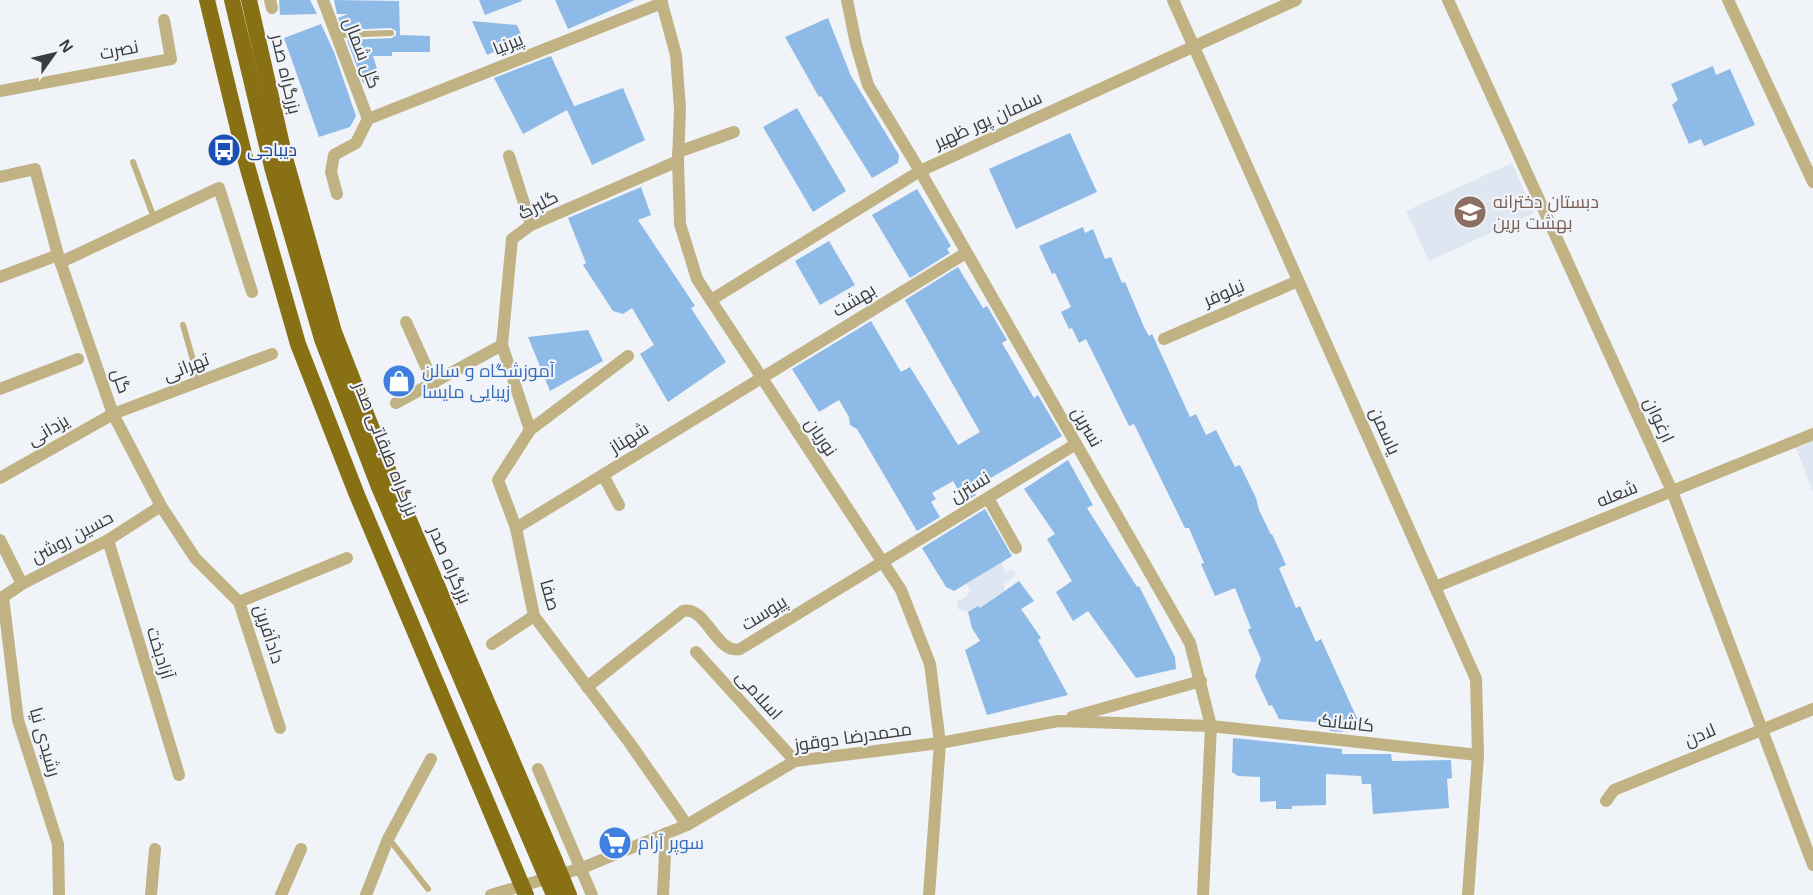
<svg xmlns="http://www.w3.org/2000/svg" width="1813" height="895" font-family="Helvetica,Cairo,sans-serif">
<style>
.built{fill:#dee7f1}
.building{fill:#8ebae8}
.lines{fill:none;stroke-linecap:round;stroke-linejoin:round}
.service{stroke:#c1b284;stroke-width:6}
.minor{stroke:#c1b284;stroke-width:12}
.trunk{stroke:#897014;stroke-width:16}
.trunk-bridge{stroke:#897014;stroke-width:16}
.labels{text-anchor:middle;stroke-width:4.5;stroke-linejoin:round;paint-order:stroke}
.street-label{font-size:18px;fill:#3a3c3d;stroke:#f0f3f7}
.transit-label{font-size:18px;fill:#164399;stroke:#f0f3f7;text-anchor:start}
.education-label{font-size:18px;fill:#785e54;stroke:#f0f3f7;text-anchor:start}
.shop-label{font-size:18px;fill:#366cbe;stroke:#f0f3f7;text-anchor:start}
</style>
<rect width="100%" height="100%" fill="#f0f3f7"/>
<g class="built">
<polygon points="1512,163 1534,213 1429,261 1406,211"/>
<polygon points="1813,439 1813,492 1795,446"/>
<polygon points="1001,562 1006,573 1011,569 1016,574 1004,585 1005,590 990,601 996,610 982,609 978,606 968,612 958,609 957,602 967,596 970,589 966,584"/>
</g>
<g class="building">
<polygon points="279,0 310,0 317,14 280,15"/>
<polygon points="334,0 399,1 400,35 430,36 430,52 392,52 392,56 373,56 380,78 363,83 347,40 392,38 396,35 396,31 391,28 343,30 338,18 348,14 337,14"/>
<polygon points="479,0 521,0 522,1 485,15"/>
<polygon points="555,0 635,0 568,29"/>
<polygon points="828,18 851,76 899,155 898,163 872,178 821,96 819,97 785,37"/>
<polygon points="472,21 517,25 523,39 487,55"/>
<polygon points="321,24 334,52 356,116 350,127 319,137 284,38"/>
<polygon points="551,56 574,106 572,107 623,88 645,140 592,165 567,110 523,134 494,78"/>
<polygon points="1713,66 1716,75 1730,69 1755,125 1704,146 1701,139 1689,144 1672,105 1678,100 1671,84"/>
<polygon points="797,108 846,191 813,212 763,127"/>
<polygon points="1070,133 1097,192 1016,229 989,169"/>
<polygon points="641,187 651,215 638,220 695,306 691,308 726,362 668,402 640,354 654,345 632,308 623,314 613,311 583,265 586,263 568,218"/>
<polygon points="917,189 951,246 947,249 950,253 910,278 872,215"/>
<polygon points="1083,227 1085,233 1093,229 1105,259 1111,257 1122,283 1125,282 1144,327 1149,336 1152,334 1190,417 1196,414 1206,435 1216,430 1235,467 1240,465 1256,498 1259,510 1271,535 1272,534 1286,565 1279,568 1296,608 1300,606 1316,642 1321,639 1361,727 1344,726 1343,732 1330,731 1326,723 1279,719 1272,705 1269,706 1255,676 1261,659 1248,630 1251,628 1235,588 1215,596 1201,564 1204,563 1189,528 1185,528 1134,424 1129,426 1086,339 1079,343 1072,328 1069,329 1061,312 1071,307 1055,273 1052,274 1039,246"/>
<polygon points="829,241 855,285 820,305 795,261"/>
<polygon points="958,267 983,308 987,306 1007,340 1002,343 1034,398 1038,395 1062,436 972,489 976,495 965,502 953,481 932,493 936,499 931,502 940,517 917,531 857,429 850,425 849,417 839,400 819,412 792,369 871,321 901,372 910,367 958,445 980,432 905,300"/>
<polygon points="588,330 603,361 550,391 528,337"/>
<polygon points="1068,460 1093,505 1087,508 1137,587 1139,586 1175,657 1176,669 1136,678 1088,611 1073,621 1056,592 1072,581 1047,539 1055,534 1024,489"/>
<polygon points="985,509 1012,556 954,591 946,587 922,548"/>
<polygon points="1019,581 1034,601 1021,609 1041,638 1038,640 1068,695 987,715 965,650 980,641 972,628 968,612 978,606 980,608"/>
<polygon points="1233,738 1342,749 1342,754 1391,754 1392,761 1451,760 1452,778 1447,779 1449,808 1373,814 1371,784 1362,784 1361,776 1326,774 1326,805 1292,806 1292,809 1276,809 1276,801 1260,802 1260,777 1238,776 1232,772"/>
</g>
<g class="lines">
<g class="service">
<polyline points="337,35 391,33"/>
<polyline points="133,162 154,218"/>
<polyline points="183,325 199,381"/>
<polyline points="389,839 428,889"/>
</g>
<g class="minor">
<polyline points="270,0 272,8"/>
<polyline points="323,0 368,119"/>
<polyline points="661,0 676,55 680,109 678,161 680,224 697,279 901,590 930,664 940,743 929,895"/>
<polyline points="847,0 856,44 868,85 920,171 1190,643 1211,726 1203,895"/>
<polyline points="1173,0 1476,679 1478,755 1468,895"/>
<polyline points="1448,0 1672,491 1813,865"/>
<polyline points="1728,0 1813,182"/>
<polyline points="0,91 171,59 164,20"/>
<polyline points="368,119 662,3"/>
<polyline points="678,152 734,132"/>
<polyline points="509,156 531,225"/>
<polyline points="0,177 35,169 58,255 113,414 161,506 195,558 239,602 280,728"/>
<polyline points="337,194 331,172 334,155 356,143 368,119"/>
<polyline points="61,262 219,188 252,292"/>
<polyline points="0,277 58,255"/>
<polyline points="711,300 920,171 1296,0"/>
<polyline points="406,322 434,384"/>
<polyline points="1164,339 1298,281"/>
<polyline points="628,356 530,430 498,480 516,528 534,616 629,742 687,825"/>
<polyline points="0,389 78,359"/>
<polyline points="396,403 502,345"/>
<polyline points="530,430 502,345 512,239 531,225 678,161"/>
<polyline points="603,475 619,505"/>
<polyline points="0,478 113,414 272,354"/>
<polyline points="988,498 1016,548"/>
<polyline points="516,528 966,253"/>
<polyline points="0,540 22,584"/>
<polyline points="108,540 179,775"/>
<polyline points="1435,587 1813,434"/>
<polyline points="3,597 18,720 58,844 59,895"/>
<polyline points="0,599 22,584 108,540 161,506"/>
<polyline points="239,602 347,558"/>
<polyline points="492,644 534,616"/>
<polyline points="696,652 795,761"/>
<path d="M587 687 683 611C706 605 716 655 740 649L1076 444"/>
<polyline points="1072,717 1201,681"/>
<polyline points="538,769 592,895"/>
<polyline points="1606,801 1614,790 1813,709"/>
<polyline points="151,895 155,849"/>
<polyline points="281,895 301,849"/>
<polyline points="366,895 388,839 431,759"/>
<polyline points="491,895 582,868 687,825 795,761 940,743 1058,721 1211,726 1478,755"/>
<polyline points="663,895 666,833"/>
</g>
<polyline class="trunk" points="249,0 285,158 334,332 392,480 555,861"/>
<g class="trunk-bridge">
<polyline points="207,0 246,162 298,344 357,495 526,895"/>
<polyline points="232,0 272,167 322,339 379,487 554,895"/>
<polyline points="555,861 569,895"/>
</g>
</g>
<defs>
<g id="bus-disc" transform="scale(1.725)"><circle r="9.5" fill="#1a4fb4" stroke="#f0f3f7"/><path d="M-5-6H5V4H4V6H2V4H-2V6H-4V4H-5ZM-3.5-4V0h7V-4ZM-3.5 1.2v1.5H-2V1.2ZM2 1.2v1.5H3.5V1.2Z" fill="#fff"/></g>
<g id="school-disc" transform="scale(1.725)"><circle r="9.5" fill="#8d6e63" stroke="#f0f3f7"/><path d="M0-5L7-2L0 1L-7-2ZM-4 1L0 2.5L4 1V4Q0 6-4 4Z" fill="#fff"/></g>
<g id="shop-disc" transform="scale(1.725)"><circle r="9.5" fill="#3f7fe0" stroke="#f0f3f7"/><path d="M-5-2.5h2.3a2.7 3.5 0 0 1 5.4 0H5L5.5 6h-11ZM-1.5-2.5h3a1.5 2.3 0 0 0-3 0Z" fill="#fff"/></g>
<g id="supermarket-disc" transform="scale(1.725)"><circle r="9.5" fill="#3f7fe0" stroke="#f0f3f7"/><path d="M-6-5.5h2.5l.6 2H6L4.5 2H-2.5L-4.4-4H-6ZM-1.5 3.2a1.3 1.3 0 1 0 .1 0ZM3 3.2a1.3 1.3 0 1 0 .1 0Z" fill="#fff"/></g>
</defs>
<g fill-rule="evenodd">
<use href="#bus-disc" x="224" y="150"/>
<use href="#school-disc" x="1470" y="212"/>
<use href="#shop-disc" x="399" y="381"/>
<use href="#supermarket-disc" x="615" y="843"/>
</g>
<g class="labels">
<g class="street-label">
<text transform="translate(508 44) rotate(-22)" y="6">پیرنیا</text>
<text transform="translate(119 50) rotate(-11)" y="6">نصرت</text>
<text transform="translate(362 53) rotate(69)" y="6">گل شمال</text>
<text transform="translate(286 74) rotate(77)" y="6">بزرگراه صدر</text>
<text transform="translate(988 120) rotate(-24)" y="6">سلمان پور ظهیر</text>
<text transform="translate(538 205) rotate(-27)" y="6">گلبرگ</text>
<text transform="translate(1224 293) rotate(-23)" y="6">نیلوفر</text>
<text transform="translate(854 300) rotate(-31)" y="6">بهشت</text>
<text transform="translate(186 367) rotate(-21)" y="6">تهرانی</text>
<text transform="translate(121 381) rotate(71)" y="6">گل</text>
<text transform="translate(1659 420) rotate(65)" y="6">ارغوان</text>
<text transform="translate(1087 427) rotate(60)" y="6">نسرین</text>
<text transform="translate(48 430) rotate(-30)" y="6">یزدانی</text>
<text transform="translate(1385 431) rotate(66)" y="6">یاسمن</text>
<text transform="translate(821 437) rotate(56)" y="6">نوریان</text>
<text transform="translate(629 438) rotate(-32)" y="6">شهناز</text>
<text transform="translate(386 449) rotate(68)" y="6">بزرگراه طبقاتی صدر</text>
<text transform="translate(970 487) rotate(-31)" y="6">نسترن</text>
<text transform="translate(1617 494) rotate(-22)" y="6">شعله</text>
<text transform="translate(72 537) rotate(-28)" y="6">حسین روشن</text>
<text transform="translate(450 565) rotate(67)" y="6">بزرگراه صدر</text>
<text transform="translate(550 595) rotate(74)" y="6">صفا</text>
<text transform="translate(764 613) rotate(-32)" y="6">پیوست</text>
<text transform="translate(269 634) rotate(72)" y="6">دادآفرین</text>
<text transform="translate(160 653) rotate(73)" y="6">آزادبخت</text>
<text transform="translate(759 695) rotate(48)" y="6">اسلامی</text>
<text transform="translate(1346 723) rotate(6)" y="6">کاشانک</text>
<text transform="translate(1700 735) rotate(-23)" y="6">لادن</text>
<text transform="translate(853 737) rotate(-8)" y="6">محمدرضا دوقوز</text>
<text transform="translate(45 742) rotate(74)" y="6">رشیدی نیا</text>
</g>
<g class="transit-label">
<text x="247" y="156">دیباجی</text>
</g>
<g class="education-label">
<text x="1493" y="208">دبستان دخترانه<tspan x="1493" dy="21">بهشت برین</tspan></text>
</g>
<g class="shop-label">
<text x="422" y="377">آموزشگاه و سالن<tspan x="422" dy="21">زیبایی مایسا</tspan></text>
<text x="638" y="849">سوپر آرام</text>
</g>
</g>
<g transform="translate(54 54) rotate(56)" stroke="#f0f3f7" stroke-width="4.5" paint-order="stroke">
<path d="M0-4.5L10 22L0 15L-10 22Z" fill="#3a3c3d"/>
<text y="-9" font-size="16" font-weight="bold" text-anchor="middle" fill="#3a3c3d">N</text>
</g>
</svg>
